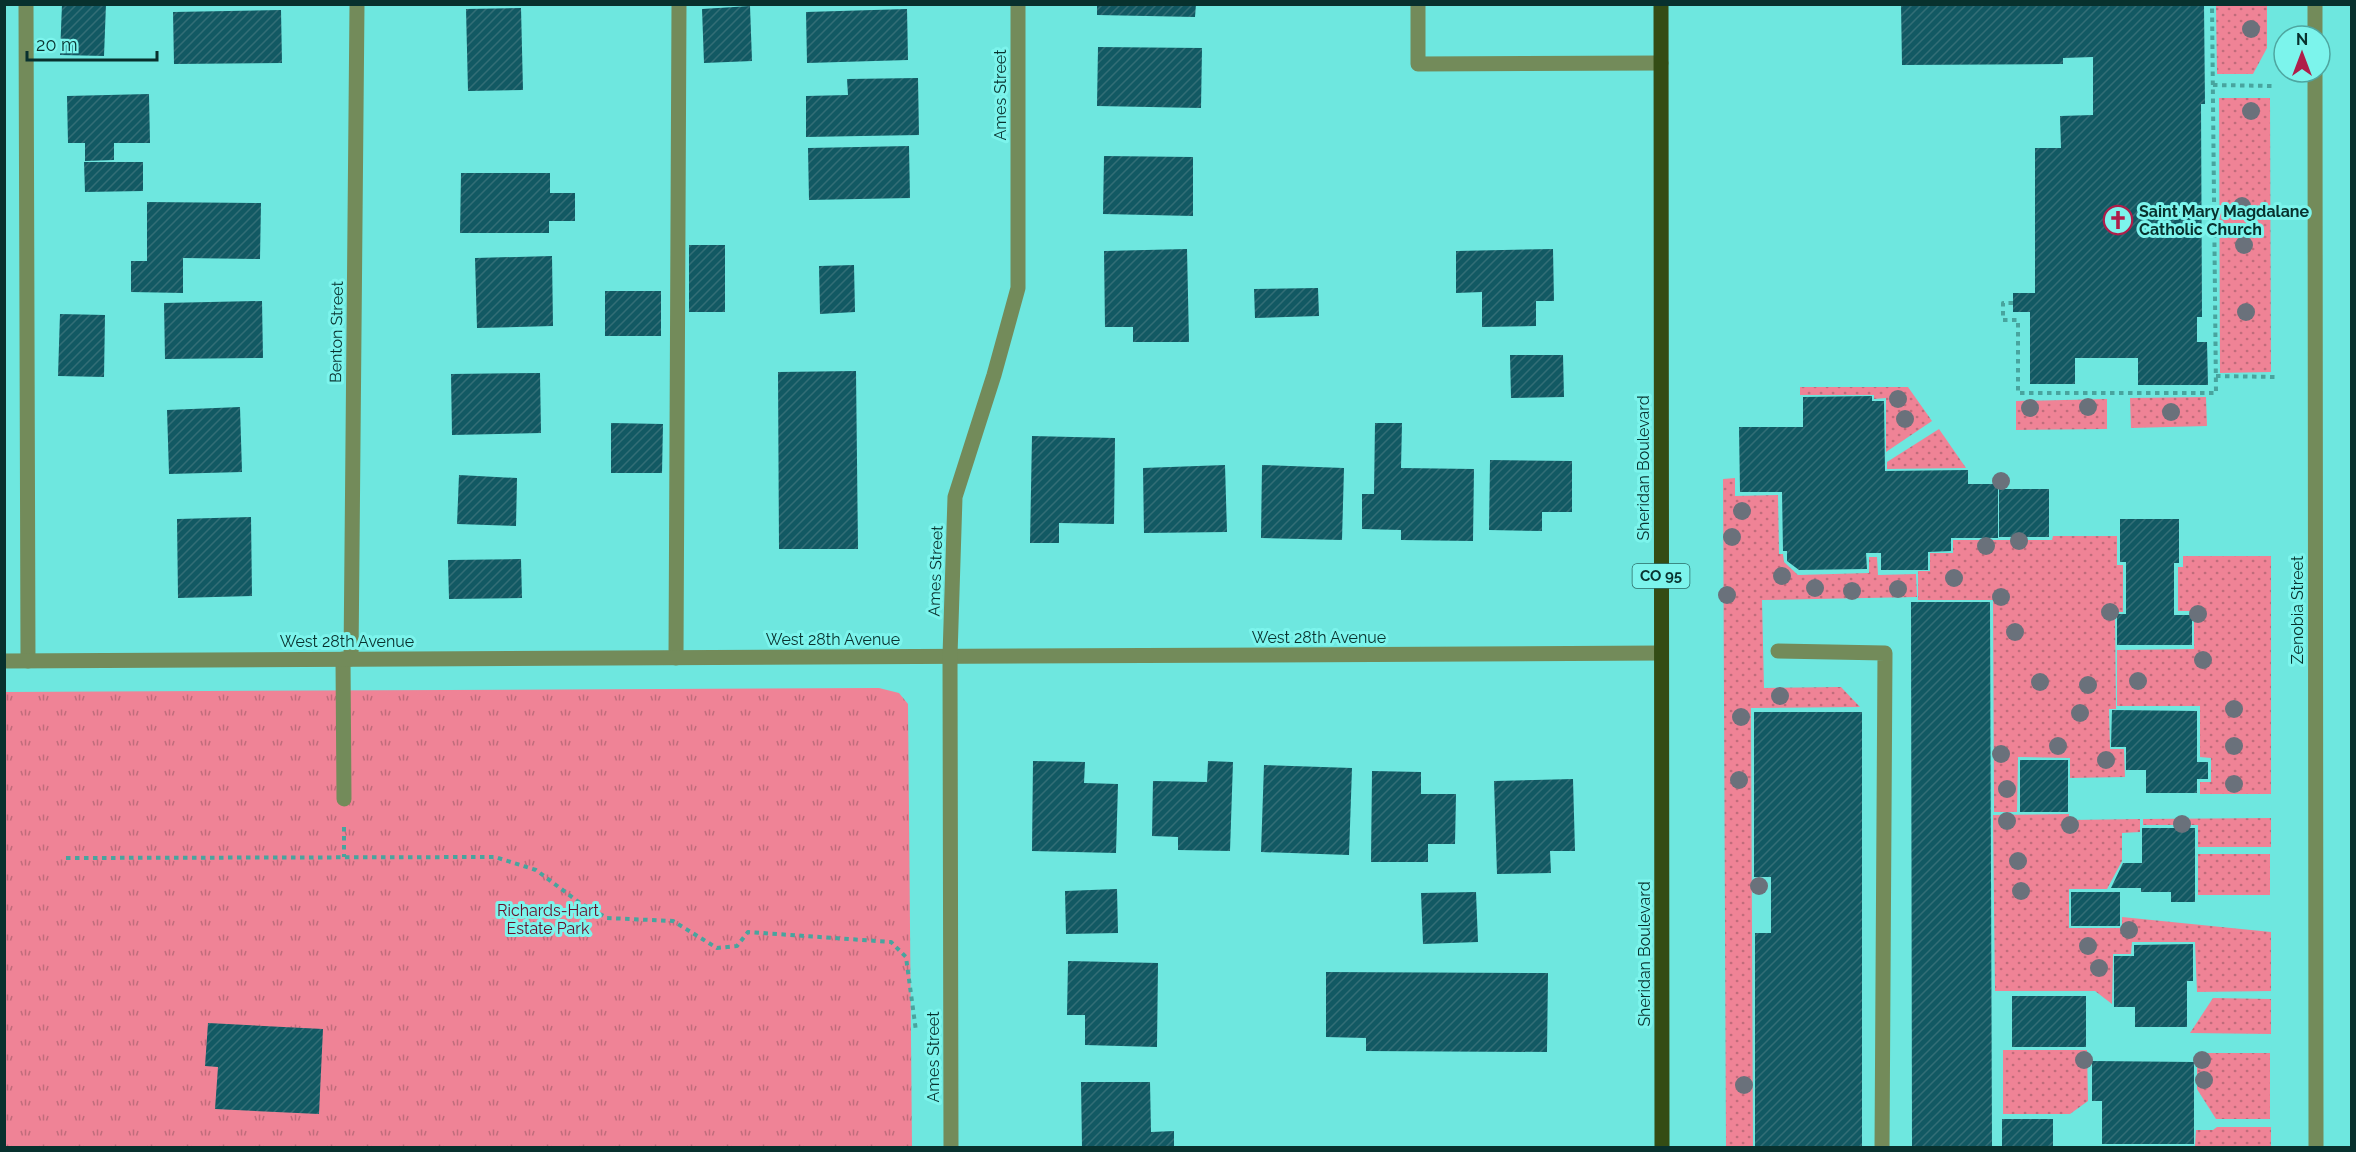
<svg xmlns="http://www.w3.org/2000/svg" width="2356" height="1152" font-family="Raleway,sans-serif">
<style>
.grass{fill:url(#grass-dots)}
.park{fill:url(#park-tufts)}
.building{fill:url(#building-hatch)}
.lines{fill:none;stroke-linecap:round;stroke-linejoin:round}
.path{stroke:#48a49e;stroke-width:4;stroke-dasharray:4.5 4.5;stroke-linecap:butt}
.minor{stroke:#738b5a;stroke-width:15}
.major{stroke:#344c14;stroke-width:15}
.tree{fill:#6a717b}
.labels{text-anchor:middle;stroke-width:6;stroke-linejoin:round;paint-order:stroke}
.shield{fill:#7cf4ec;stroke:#2b6c67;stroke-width:1.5}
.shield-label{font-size:15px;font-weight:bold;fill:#08312e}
.street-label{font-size:16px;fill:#08312e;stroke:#7cf4ec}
.poi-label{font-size:16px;font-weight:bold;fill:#08312e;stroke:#7cf4ec;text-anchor:start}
.park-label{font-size:16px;fill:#67102a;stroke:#7cf4ec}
</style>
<defs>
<pattern id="grass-dots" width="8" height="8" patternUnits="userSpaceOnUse" patternTransform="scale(1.5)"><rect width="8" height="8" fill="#ef8396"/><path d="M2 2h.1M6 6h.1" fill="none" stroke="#c06c7b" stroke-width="1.8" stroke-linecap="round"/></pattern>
<pattern id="park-tufts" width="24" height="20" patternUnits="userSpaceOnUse" patternTransform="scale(1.5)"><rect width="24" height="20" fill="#ef8396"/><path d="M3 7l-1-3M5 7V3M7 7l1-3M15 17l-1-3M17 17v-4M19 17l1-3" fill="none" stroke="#c06c7b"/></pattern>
<pattern id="building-hatch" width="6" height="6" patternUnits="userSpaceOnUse" patternTransform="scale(1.5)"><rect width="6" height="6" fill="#125963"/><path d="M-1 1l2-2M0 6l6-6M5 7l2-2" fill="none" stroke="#336e76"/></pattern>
</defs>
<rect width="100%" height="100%" fill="#6ee7df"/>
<g class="grass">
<polygon points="2216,5 2267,5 2267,48 2253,74 2217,74"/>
<polygon points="2219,98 2270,98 2271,372 2220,373"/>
<polygon points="1800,387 1908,387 1932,421 1886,452 1886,398 1874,399 1874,395 1800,395"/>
<polygon points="2206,397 2207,426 2131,428 2130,398"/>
<polygon points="2107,399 2107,429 2016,430 2016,401"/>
<polygon points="1939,429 1966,468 1887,469 1887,462"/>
<polygon points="1735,478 1735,496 1778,495 1779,554 1783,554 1784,562 1798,575 1869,573 1869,557 1877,557 1878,575 1916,574 1917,597 1762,600 1764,688 1841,687 1860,707 1751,708 1753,1148 1726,1147 1723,479"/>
<polygon points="2053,536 2117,536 2117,565 2123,565 2123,612 2115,612 2116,709 2109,709 2110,749 2124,749 2125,777 2070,778 2070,758 2018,757 2017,812 1994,812 1993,600 1918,600 1918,571 1930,571 1930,553 1953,553 1953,540 2052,540"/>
<polygon points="2183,556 2271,556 2271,794 2200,794 2200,782 2211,782 2211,758 2200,757 2200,706 2117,706 2117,650 2194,649 2194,611 2178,611 2178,567 2183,567"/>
<polygon points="2069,814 2069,820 2140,819 2140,832 2122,833 2122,861 2107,889 2069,889 2069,928 2122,928 2122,917 2271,932 2271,991 2197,992 2195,942 2132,942 2131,954 2113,954 2112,1004 2095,991 1995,991 1993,815"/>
<polygon points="2271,818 2271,847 2198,847 2198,825 2143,825 2143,819"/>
<rect x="2198" y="854" width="72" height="41"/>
<polygon points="2213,998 2271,999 2271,1034 2190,1033"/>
<polygon points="2003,1050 2087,1050 2088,1101 2070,1114 2003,1114"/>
<polygon points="2197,1053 2270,1053 2270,1119 2216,1119 2197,1089"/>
<polygon points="2217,1127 2271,1127 2271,1147 2141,1146 2195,1146 2196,1130 2213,1130"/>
</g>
<polygon class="park" points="879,688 899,693 908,704 912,1147 5,1147 4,692"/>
<g class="building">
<polygon points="62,4 106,4 104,56 60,55"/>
<polygon points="1097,4 1196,4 1195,17 1097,15"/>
<polygon points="1901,5 2204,5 2205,104 2201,104 2202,317 2197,317 2197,342 2207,342 2208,385 2138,385 2138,358 2075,358 2075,384 2030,384 2030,312 2013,312 2013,293 2035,293 2035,148 2061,148 2060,116 2093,115 2093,57 2063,58 2063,64 1902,65"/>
<polygon points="750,6 752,61 704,63 702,9"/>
<polygon points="521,8 523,90 468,91 466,9"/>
<polygon points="907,9 908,60 807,63 806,12"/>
<polygon points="281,10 282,63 174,64 173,12"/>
<polygon points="1098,47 1202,48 1201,108 1097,106"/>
<polygon points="918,78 919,135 806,137 806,96 848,95 847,79"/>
<polygon points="149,94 150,143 114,143 114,160 85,161 85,143 68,143 67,96"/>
<polygon points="909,146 910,198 809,200 808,148"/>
<polygon points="1104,156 1193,157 1193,216 1103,214"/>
<polygon points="84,162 143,162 143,191 85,192"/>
<polygon points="461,173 550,173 550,193 575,193 575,221 549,221 549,233 460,233"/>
<polygon points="147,202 261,203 260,259 183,258 183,293 131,292 131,261 147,261"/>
<rect x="689" y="245" width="36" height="67"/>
<polygon points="1187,249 1189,342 1133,342 1133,327 1105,327 1104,251"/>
<polygon points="1553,249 1554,301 1536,301 1536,326 1482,327 1482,292 1456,293 1456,251"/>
<polygon points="552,256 553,326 477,328 475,258"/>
<polygon points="854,265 855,312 820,314 819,266"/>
<polygon points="1318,288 1319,316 1255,318 1254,289"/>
<rect x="605" y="291" width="56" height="45"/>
<polygon points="262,301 263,358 165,359 164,303"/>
<polygon points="60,314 105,315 104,377 58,376"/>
<polygon points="1510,355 1563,355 1564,397 1511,398"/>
<polygon points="856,371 858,549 779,549 778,372"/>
<polygon points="540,373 541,433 452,435 451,374"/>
<polygon points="1872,396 1872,401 1884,401 1885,471 1968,470 1968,484 1998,484 1998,538 1951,538 1951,551 1928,552 1928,570 1881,570 1881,553 1866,553 1867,569 1799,570 1787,561 1787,551 1783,551 1782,492 1740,492 1739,427 1803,427 1803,397"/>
<polygon points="240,407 242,472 169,474 167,410"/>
<polygon points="611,423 663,424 662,473 611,473"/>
<polygon points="1375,423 1402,423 1401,468 1474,469 1473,541 1401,540 1401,530 1362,529 1362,494 1374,494"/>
<polygon points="1032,436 1115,438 1114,524 1059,523 1059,543 1030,543"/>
<polygon points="1490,460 1572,461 1572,512 1542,512 1542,531 1489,530"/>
<polygon points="1225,465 1227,532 1144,533 1143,468"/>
<polygon points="1262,465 1344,468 1342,540 1261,538"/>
<polygon points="459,475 517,478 516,526 457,524"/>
<rect x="1999" y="489" width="50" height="48"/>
<polygon points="251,517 252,596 178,598 177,519"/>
<polygon points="2120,519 2179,519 2179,563 2174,563 2174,615 2192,615 2192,645 2117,645 2117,614 2126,614 2126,562 2120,562"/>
<polygon points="521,559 522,598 449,599 448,560"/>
<polygon points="1911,602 1990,602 1992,1148 1912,1148"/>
<polygon points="2112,710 2197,711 2197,762 2208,762 2208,779 2197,779 2197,793 2146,793 2146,770 2126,770 2126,747 2111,747"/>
<polygon points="1754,712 1862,712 1862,1148 1755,1148 1755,933 1771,933 1771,877 1754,877"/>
<rect x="2020" y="760" width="48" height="52"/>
<polygon points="1033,761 1085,762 1084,783 1118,784 1116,853 1032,851"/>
<polygon points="1208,761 1233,762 1230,851 1178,850 1178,837 1152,836 1153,781 1207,782"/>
<polygon points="1264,765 1352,768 1349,855 1261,852"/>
<polygon points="1372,771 1421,772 1421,794 1456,794 1455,844 1428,844 1428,862 1371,862"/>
<polygon points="1573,779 1575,851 1550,851 1551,873 1497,874 1494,781"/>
<polygon points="2142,828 2195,828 2195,902 2171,902 2171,892 2141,892 2141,888 2111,888 2123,863 2142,863"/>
<polygon points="1117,889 1118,933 1066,934 1065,891"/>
<polygon points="1476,892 1478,942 1423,944 1421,893"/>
<rect x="2071" y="892" width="49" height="34"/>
<polygon points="2193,944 2193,981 2187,981 2187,1027 2135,1027 2135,1007 2114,1007 2114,956 2134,956 2134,945"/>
<polygon points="1068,961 1158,963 1157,1047 1085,1045 1085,1015 1067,1015"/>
<polygon points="1326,972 1548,973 1547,1052 1366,1051 1366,1038 1326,1037"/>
<rect x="2012" y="996" width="74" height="51"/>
<polygon points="208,1023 323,1029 319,1114 215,1109 218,1067 205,1066"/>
<polygon points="2092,1061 2194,1062 2194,1144 2102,1144 2102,1101 2092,1101"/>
<polygon points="1081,1082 1150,1082 1151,1132 1174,1131 1174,1148 1082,1148"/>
<rect x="2002" y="1119" width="51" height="29"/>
</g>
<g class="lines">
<g class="path">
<polyline points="2213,85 2274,86"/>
<polyline points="2013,303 2003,303 2003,320 2018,320 2018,393 2216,393 2212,4"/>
<polyline points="2216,376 2276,377"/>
<polyline points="344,827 344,857"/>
<polyline points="66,858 495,857 536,870 580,903 607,918 673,921 717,948 737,946 748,932 891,942 906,957 916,1031"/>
</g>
<g class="minor">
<polyline points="26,4 28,661"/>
<polyline points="1418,4 1418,64 1661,63"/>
<polyline points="2315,4 2315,36"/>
<polyline points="2315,72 2316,1148"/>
<polyline points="1778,651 1885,653 1882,1148"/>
<polyline points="676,658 679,4"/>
<polyline points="343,659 344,799"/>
<polyline points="351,659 357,4"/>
<polyline points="4,661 1661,653"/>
<polyline points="951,1148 950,656 955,497 994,375 1018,288 1018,4"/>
</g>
<polyline class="major" points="1661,4 1662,1148"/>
</g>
<g class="tree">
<circle cx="2251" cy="29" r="9"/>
<circle cx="2251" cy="111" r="9"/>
<circle cx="2242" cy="206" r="9"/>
<circle cx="2244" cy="245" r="9"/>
<circle cx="2246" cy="312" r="9"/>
<circle cx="1898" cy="399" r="9"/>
<circle cx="2088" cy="407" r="9"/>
<circle cx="2030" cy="408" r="9"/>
<circle cx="2171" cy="412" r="9"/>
<circle cx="1905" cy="419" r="9"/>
<circle cx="2001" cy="481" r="9"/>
<circle cx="1742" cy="511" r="9"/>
<circle cx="1732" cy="537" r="9"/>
<circle cx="2019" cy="541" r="9"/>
<circle cx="1986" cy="546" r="9"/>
<circle cx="1782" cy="576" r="9"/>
<circle cx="1954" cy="578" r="9"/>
<circle cx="1815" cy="588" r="9"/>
<circle cx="1898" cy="589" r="9"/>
<circle cx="1852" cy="591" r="9"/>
<circle cx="1727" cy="595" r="9"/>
<circle cx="2001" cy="597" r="9"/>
<circle cx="2110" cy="612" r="9"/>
<circle cx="2198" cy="614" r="9"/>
<circle cx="2015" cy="632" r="9"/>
<circle cx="2203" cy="660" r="9"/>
<circle cx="2138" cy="681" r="9"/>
<circle cx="2040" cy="682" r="9"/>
<circle cx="2088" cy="685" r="9"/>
<circle cx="1780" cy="696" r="9"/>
<circle cx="2234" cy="709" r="9"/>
<circle cx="2080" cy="713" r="9"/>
<circle cx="1741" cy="717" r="9"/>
<circle cx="2058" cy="746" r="9"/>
<circle cx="2234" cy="746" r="9"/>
<circle cx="2001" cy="754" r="9"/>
<circle cx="2106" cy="760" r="9"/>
<circle cx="1739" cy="780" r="9"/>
<circle cx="2234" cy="784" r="9"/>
<circle cx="2007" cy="789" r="9"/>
<circle cx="2007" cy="821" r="9"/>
<circle cx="2182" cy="824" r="9"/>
<circle cx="2070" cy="825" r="9"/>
<circle cx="2018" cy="861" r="9"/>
<circle cx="1759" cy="886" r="9"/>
<circle cx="2021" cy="891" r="9"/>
<circle cx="2129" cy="930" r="9"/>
<circle cx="2088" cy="946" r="9"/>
<circle cx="2099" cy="968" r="9"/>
<circle cx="2084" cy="1060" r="9"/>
<circle cx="2202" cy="1060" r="9"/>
<circle cx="2204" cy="1080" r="9"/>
<circle cx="1744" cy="1085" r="9"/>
</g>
<defs>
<g id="church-ring" transform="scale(1.5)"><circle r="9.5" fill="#7cf4ec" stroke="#af1d4a" stroke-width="1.5"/><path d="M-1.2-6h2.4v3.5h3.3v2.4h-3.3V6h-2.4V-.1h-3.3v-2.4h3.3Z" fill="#af1d4a"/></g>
</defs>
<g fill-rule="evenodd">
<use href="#church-ring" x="2118" y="220"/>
</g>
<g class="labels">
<rect class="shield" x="1632.5" y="564" width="57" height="24" rx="4.5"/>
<g class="shield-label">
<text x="1661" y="581">CO 95</text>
</g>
<g class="street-label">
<text transform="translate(1000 95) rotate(-90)" y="6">Ames Street</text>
<text transform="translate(336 332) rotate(-89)" y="6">Benton Street</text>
<text transform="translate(1643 468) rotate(-90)" y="6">Sheridan Boulevard</text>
<text transform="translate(935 571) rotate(-88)" y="6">Ames Street</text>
<text transform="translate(2297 610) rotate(-90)" y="6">Zenobia Street</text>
<text x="1319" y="643">West 28th Avenue</text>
<text x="833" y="645">West 28th Avenue</text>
<text x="347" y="647">West 28th Avenue</text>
<text transform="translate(1644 954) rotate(-90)" y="6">Sheridan Boulevard</text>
<text transform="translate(933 1057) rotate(-90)" y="6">Ames Street</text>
</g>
<g class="poi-label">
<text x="2139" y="217">Saint Mary Magdalane<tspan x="2139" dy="18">Catholic Church</tspan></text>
</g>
<g class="park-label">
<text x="548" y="916">Richards-Hart<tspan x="548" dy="18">Estate Park</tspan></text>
</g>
</g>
<rect width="2356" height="1152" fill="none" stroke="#08312e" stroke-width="12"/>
<g transform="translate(2302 54)"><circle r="28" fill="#7cf4ec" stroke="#4ea6a0" stroke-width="1.5"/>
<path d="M0-4.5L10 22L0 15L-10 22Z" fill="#af1d4a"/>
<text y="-9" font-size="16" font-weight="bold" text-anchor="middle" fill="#08312e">N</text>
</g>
<path d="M27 51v9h130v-9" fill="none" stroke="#08312e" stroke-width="3"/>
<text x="36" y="51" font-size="18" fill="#08312e" stroke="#7cf4ec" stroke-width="4.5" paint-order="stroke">20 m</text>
</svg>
